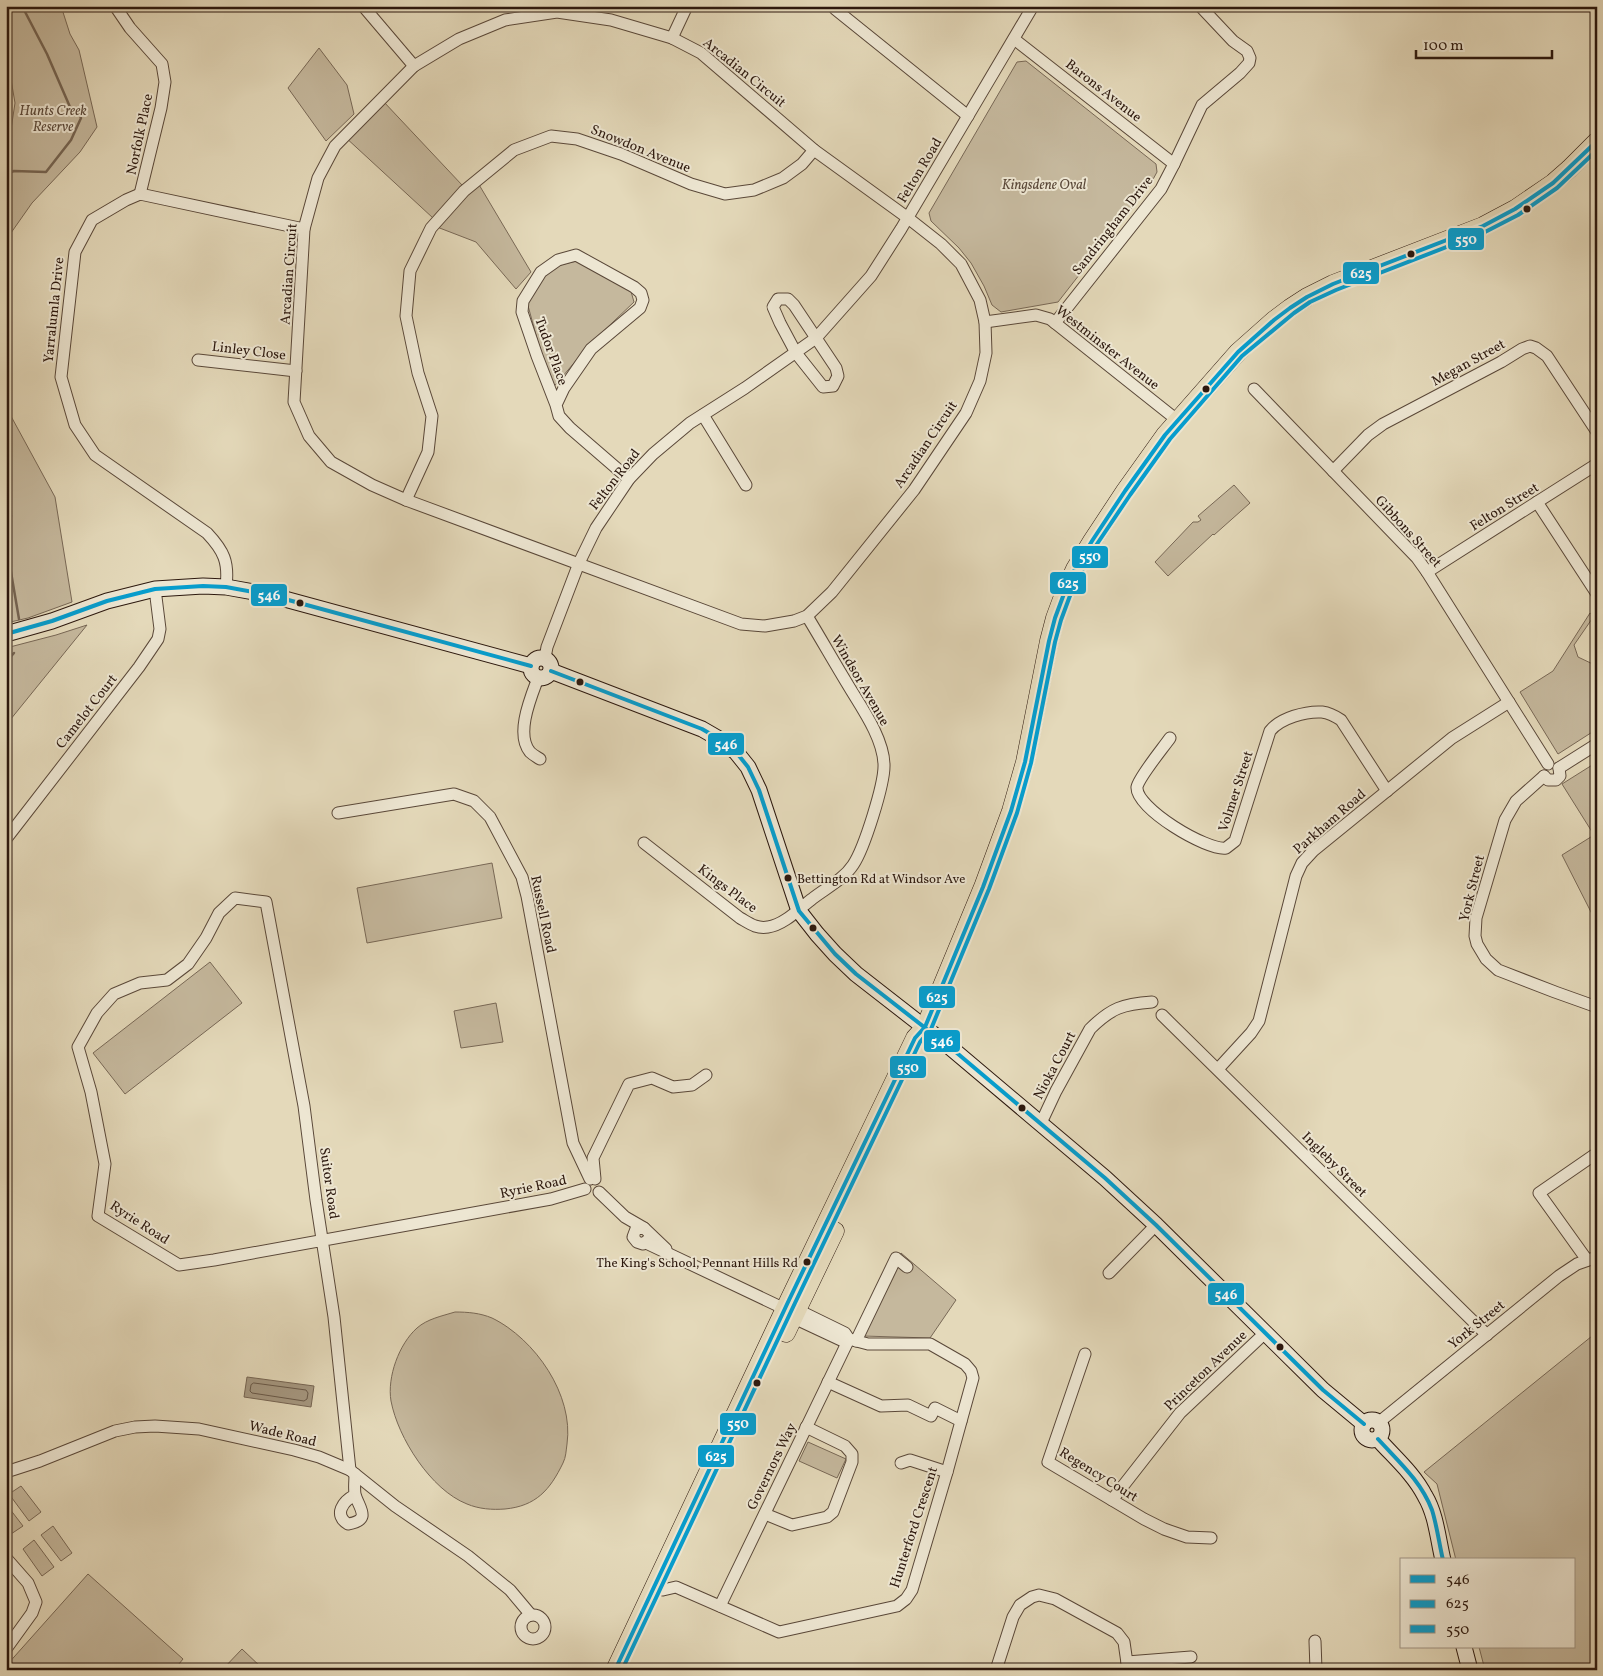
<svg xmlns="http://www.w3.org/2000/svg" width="1603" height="1676" font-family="Vollkorn,serif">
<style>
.green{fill:#c5b89d;stroke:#786856}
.water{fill:#a59780;stroke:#756452}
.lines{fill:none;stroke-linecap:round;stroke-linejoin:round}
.shore{stroke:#685847;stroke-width:1}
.stream{stroke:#756452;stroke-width:2.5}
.minor-casing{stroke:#5a4839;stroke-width:13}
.secondary-casing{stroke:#2c180e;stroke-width:17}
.trunk-casing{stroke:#2c180e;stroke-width:19}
.minor{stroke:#ede6d2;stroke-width:11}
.secondary{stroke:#ede6d2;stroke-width:15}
.trunk{stroke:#e4d9ba;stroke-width:18}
.bus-1-casing{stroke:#ede6d2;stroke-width:8}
.bus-2-casing{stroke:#ede6d2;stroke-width:8}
.bus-3-casing{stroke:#ede6d2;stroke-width:8}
.bus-1{stroke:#079dcd;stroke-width:4}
.bus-2{stroke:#079dcd;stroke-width:4}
.bus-3{stroke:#079dcd;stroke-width:4}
.bus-dot{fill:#2c180e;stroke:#ede6d2;stroke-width:2}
.labels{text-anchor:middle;stroke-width:4;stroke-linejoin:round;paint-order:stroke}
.bus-label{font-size:13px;fill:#2c180e;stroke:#ede6d2;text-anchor:start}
.street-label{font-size:14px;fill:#2c180e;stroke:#ede6d2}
.park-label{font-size:14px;font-style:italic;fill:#5a4839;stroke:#ede6d2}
.line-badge{stroke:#ede6d2;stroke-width:2}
.badge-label{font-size:14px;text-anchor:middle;font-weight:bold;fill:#fff}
</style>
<rect width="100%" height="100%" fill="#e4d9ba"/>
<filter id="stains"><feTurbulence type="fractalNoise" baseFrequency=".004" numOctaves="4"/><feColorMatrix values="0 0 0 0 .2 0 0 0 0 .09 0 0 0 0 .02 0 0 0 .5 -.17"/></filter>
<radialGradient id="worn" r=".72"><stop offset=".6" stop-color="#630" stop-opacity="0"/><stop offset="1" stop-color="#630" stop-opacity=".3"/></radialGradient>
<g class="green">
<polygon points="6,6 61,6 70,34 79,50 97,127 80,152 32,203 6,240 6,151 8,149 15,103 6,50"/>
<polygon points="319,48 347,85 354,114 326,141 288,88"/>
<polygon points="1026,61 1156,164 1157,172 1151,183 1058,302 1001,312 992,305 984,286 971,263 959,248 931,221 929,213 1017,62"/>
<polygon points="383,101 462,185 433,218 344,136"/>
<polygon points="478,183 531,272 516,289 476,242 437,227"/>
<path d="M578 261 630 288 634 302 591 343 551 390 527 302C543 276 546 266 578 261Z"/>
<polygon points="6,407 55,497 72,602 28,618 6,623"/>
<polygon points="1234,485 1250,503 1214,535 1213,534 1168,576 1155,562 1193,522 1198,522 1201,520 1198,516"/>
<polygon points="1590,613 1594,616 1574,645 1578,657 1597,666 1597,729 1558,754 1520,692 1553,671"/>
<polygon points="87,625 6,725 6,648 56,635"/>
<polygon points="1597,762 1597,919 1592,914 1562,855 1594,835 1562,784"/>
<polygon points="492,863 502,918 367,943 357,888"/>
<polygon points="210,962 242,1003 125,1094 93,1053"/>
<polygon points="496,1003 503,1042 461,1048 454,1011"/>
<polygon points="901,1253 956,1300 930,1338 863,1336"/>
<path d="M455 1312C468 1312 480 1313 492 1318 535 1339 574 1395 567 1444 566 1451 566 1457 563 1463 550 1490 536 1506 505 1509 492 1510 479 1509 467 1504 431 1490 398 1438 391 1401 387 1377 399 1344 417 1328 427 1319 442 1316 455 1312Z"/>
<polygon points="1597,1332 1597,1670 1485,1670 1479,1647 1574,1647 1574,1560 1456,1560 1437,1484 1424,1472"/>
<polygon points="808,1442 846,1459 837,1478 799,1461"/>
<polygon points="21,1486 41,1512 29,1521 9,1494"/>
<polygon points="6,1504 23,1526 11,1534 6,1528"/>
<polygon points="53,1526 72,1553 61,1561 41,1535"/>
<polygon points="34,1540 54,1567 42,1576 23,1549"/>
<polygon points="88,1574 183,1659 174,1670 6,1670 6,1666"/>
<polygon points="242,1649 264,1670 222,1670"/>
</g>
<polygon class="water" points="247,1377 314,1386 311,1407 244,1397"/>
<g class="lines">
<polygon class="shore" points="254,1383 306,1390 308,1393 307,1399 304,1401 252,1393 250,1391 251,1385"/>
<g class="stream">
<polyline points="6,174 14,171 46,172 71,140 81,118 77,111 70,107 47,54 22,6"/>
<polyline points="6,490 11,516 6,527"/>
<polyline points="6,543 19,619"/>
<polyline points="6,662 14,653"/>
</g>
<g class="minor-casing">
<g id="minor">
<polyline points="115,6 130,28 162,64 165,82 161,108 140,194"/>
<polyline points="363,6 414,66"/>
<polyline points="835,9 968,116"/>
<polygon points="557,12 611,20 672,38 701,53 814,150 908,218 941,244 961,264 980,300 985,322 986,353 980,381 966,413 914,490 832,592 807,616 794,621 765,626 741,624 406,500 372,485 331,462 309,436 294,402 304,229 318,178 335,146 414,66 459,39 505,20"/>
<polyline points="672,38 687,6"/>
<polyline points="1014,39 1174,164"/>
<polygon points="778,299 788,299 794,305 836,368 838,376 833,386 823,387 796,353 780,323 773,307"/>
<polyline points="985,322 1036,315 1050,319 1177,420"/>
<polyline points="1055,323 1161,189 1174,164 1202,105 1240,73 1249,63 1250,58 1247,51 1233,41 1200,6"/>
<polyline points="198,360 296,371"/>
<polyline points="1254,389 1417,558 1427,572 1548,764"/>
<polyline points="556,405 564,388 591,349 640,308 643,300 641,293 634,287 576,255 558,260 541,272 523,301 522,312 537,356 556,405 559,416 570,428 629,479"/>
<polyline points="703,415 746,485"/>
<polyline points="1333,471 1368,435 1383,424 1501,362 1522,349 1530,346 1536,348 1547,356 1597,432"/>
<polyline points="406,500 428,452 432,416 418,373 406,316 410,271 431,228 464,191 514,150 551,136 577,139 621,154 691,184 725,194 754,190 783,178 802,164 814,150"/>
<polyline points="1537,502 1597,594"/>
<polyline points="1427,572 1597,464"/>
<path d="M226 587C229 562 224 551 207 533L95 455 75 425 61 377 75 252 92 220 126 200 140 194 304 229"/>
<polyline points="545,658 547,647 579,563 596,528 629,479 653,454 690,423 745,388 816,338 871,276 901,229 1033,6"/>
<path d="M538 678C531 697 515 734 530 752 533 755 537 757 540 759"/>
<path d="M1170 738C1163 748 1139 777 1137 787 1135 808 1207 851 1226 848L1235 841 1270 731C1280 718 1306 711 1322 712 1329 713 1335 716 1341 720L1387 791"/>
<polyline points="1559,768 1597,744"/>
<polyline points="1544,776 1516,801 1505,820 1476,918 1475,936 1477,944 1486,959 1498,970 1555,992 1597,1007"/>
<polyline points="1544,776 1548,780 1556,780 1560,776 1559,768"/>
<polyline points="338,813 454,794 474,801 490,817 522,877 527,896 573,1143 590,1179"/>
<polyline points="6,839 139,667 158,639 160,629 155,589"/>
<path d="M644 843 740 918C749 923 756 929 768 927 784 925 800 908 812 899 826 888 843 880 853 865 864 849 885 783 884 764 883 737 861 707 848 685 834 662 821 639 807 616"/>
<polyline points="1162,1015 1487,1335"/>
<polyline points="1218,1069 1251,1033 1259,1021 1296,876 1302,863 1313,851 1452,738 1509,702"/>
<path d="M1041 1123 1056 1091 1090 1029C1111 1008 1123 1004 1152 1002"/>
<polyline points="595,1179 593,1158 629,1084 652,1078 673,1087 692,1085 706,1075"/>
<polyline points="599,1192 625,1217 644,1228"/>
<polyline points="650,1234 649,1239 643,1244 637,1242 633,1237 636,1229 644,1228 666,1249"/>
<polyline points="646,1243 785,1309 794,1318 841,1340 849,1339 868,1344 930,1344 965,1364 971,1371 973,1378 947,1472 912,1590 906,1599 897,1606 779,1632 676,1587 663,1590"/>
<polyline points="1587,1260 1539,1193 1597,1153"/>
<polyline points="1109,1273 1156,1225"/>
<polyline points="792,1310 798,1310 845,1333 849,1339"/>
<polyline points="856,1341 896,1258 907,1267"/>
<polyline points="1085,1354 1048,1462 1144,1519 1164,1529 1187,1537 1211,1538"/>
<polyline points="828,1382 881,1406 908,1405 931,1416 935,1408 961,1421"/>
<polyline points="1378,1423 1559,1276 1577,1264 1597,1257"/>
<polyline points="901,1463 910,1460 947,1472"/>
<polyline points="350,1470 334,1317 316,1200 304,1106 266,902 235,898 219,913 206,938 188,964 167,980 140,983 114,994 97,1013 78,1047 91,1092 105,1164 98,1216 179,1265 214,1260 446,1218 551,1199 585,1189"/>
<polyline points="6,1472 40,1461 115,1431 135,1427 155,1426 199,1429 294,1450 319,1457 350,1470 395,1506 468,1556 510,1590 531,1615"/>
<path d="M355 1495C343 1501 333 1515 348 1524 373 1520 358 1507 355 1494 354 1488 355 1481 355 1474"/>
<polyline points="1112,1500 1180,1413 1265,1333"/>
<polyline points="765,1514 792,1525 827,1517 833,1512 852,1462 852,1454 845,1446 806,1427"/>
<polyline points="6,1558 28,1583 36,1602 32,1613 6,1649"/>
<polyline points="720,1606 849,1339"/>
<circle cx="533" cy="1627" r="12"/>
<polyline points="1315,1641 1316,1670"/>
<polyline points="1127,1662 1191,1657"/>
<polyline points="996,1670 1013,1617 1020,1605 1032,1597 1039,1595 1055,1599 1117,1633 1124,1642 1128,1670"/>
</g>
</g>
<g class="secondary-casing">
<g id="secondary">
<polyline points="6,634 52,621 107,601 155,589 203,586 226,587 270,595 531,666"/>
<circle cx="541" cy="668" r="10"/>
<polyline points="551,671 702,729 721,740 736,752 748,767 759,790 799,911 817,934 835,954 856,974 951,1048 1105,1178 1156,1225 1323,1390 1364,1424"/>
<circle cx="1372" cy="1430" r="10"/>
<path d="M1378 1439C1394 1457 1414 1474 1425 1496 1436 1514 1438 1539 1443 1560"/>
<polyline points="1464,1647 1470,1670"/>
</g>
</g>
<g class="trunk-casing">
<g id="trunk">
<polyline points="786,1333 835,1231"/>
<polyline points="615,1670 789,1300 915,1038 925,1027 983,887 1011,811 1025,762 1049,641 1055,618 1065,591 1075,569 1092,541 1125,491 1165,435 1238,352 1274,320 1290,308 1307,297 1333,284 1483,226 1515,209 1553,183 1569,169 1597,141"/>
</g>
</g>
<use href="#minor" class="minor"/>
<use href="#secondary" class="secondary"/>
<use href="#trunk" class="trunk"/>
<g class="bus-1-casing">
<g id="bus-1">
<polyline points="6,634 52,621 107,601 155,589 203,586 226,587 270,595 531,666"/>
<polyline points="551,671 702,729 721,740 736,752 748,767 759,790 799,911 835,954 856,974 951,1048 1105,1178 1156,1225 1323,1390 1364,1424"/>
<path d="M1378 1439C1398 1461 1421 1481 1432 1510 1437 1526 1439 1543 1443 1560"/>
</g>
</g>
<g class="bus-2-casing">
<polyline id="bus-2" points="615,1670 789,1300 915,1038 925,1027 983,887 1011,811 1025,762 1049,641 1055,618 1065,591 1075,569 1092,541 1125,491 1165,435 1238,352 1274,320 1290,308 1307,297 1333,284 1483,226 1515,209 1553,183 1597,141"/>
</g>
<g class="bus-3-casing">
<polyline id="bus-3" points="622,1670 795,1303 920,1042 931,1029 989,889 1017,813 1031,763 1055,642 1061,620 1071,593 1081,572 1097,544 1130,495 1170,439 1242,356 1294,313 1310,302 1336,290 1485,232 1518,215 1557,188 1597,150"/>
</g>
<use href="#bus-1" class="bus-1"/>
<use href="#bus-2" class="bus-2"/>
<use href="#bus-3" class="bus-3"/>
</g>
<g class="bus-dot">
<circle cx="1527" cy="209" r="4.5"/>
<circle cx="1411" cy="254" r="4.5"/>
<circle cx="1206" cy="389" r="4.5"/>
<circle cx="300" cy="603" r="4.5"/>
<circle cx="580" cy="682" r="4.5"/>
<circle cx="788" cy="878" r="4.5"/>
<circle cx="813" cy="928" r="4.5"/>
<circle cx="1022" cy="1108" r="4.5"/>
<circle cx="807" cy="1262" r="4.5"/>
<circle cx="1280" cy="1347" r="4.5"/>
<circle cx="757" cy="1383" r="4.5"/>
</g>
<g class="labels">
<g class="bus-label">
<text x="797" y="883">Bettington Rd at Windsor Ave</text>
<text x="798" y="1267" text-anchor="end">The King's School, Pennant Hills Rd</text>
</g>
<g class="street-label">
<text transform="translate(745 72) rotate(39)" y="5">Arcadian Circuit</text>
<text transform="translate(1104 90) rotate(38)" y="5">Barons Avenue</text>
<text transform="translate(139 134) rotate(-78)" y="5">Norfolk Place</text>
<text transform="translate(641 148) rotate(22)" y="5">Snowdon Avenue</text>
<text transform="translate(919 170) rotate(-59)" y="5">Felton Road</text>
<text transform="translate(1112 225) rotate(-52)" y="5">Sandringham Drive</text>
<text transform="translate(288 274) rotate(-86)" y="5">Arcadian Circuit</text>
<text transform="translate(53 310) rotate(-84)" y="5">Yarralumla Drive</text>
<text transform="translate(1108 347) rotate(38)" y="5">Westminster Avenue</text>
<text transform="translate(249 350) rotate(7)" y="5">Linley Close</text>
<text transform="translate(552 351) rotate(70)" y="5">Tudor Place</text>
<text transform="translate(1468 362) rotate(-29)" y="5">Megan Street</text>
<text transform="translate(925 444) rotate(-56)" y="5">Arcadian Circuit</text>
<text transform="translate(614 479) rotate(-52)" y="5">Felton Road</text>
<text transform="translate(1504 506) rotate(-32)" y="5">Felton Street</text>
<text transform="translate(1409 531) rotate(48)" y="5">Gibbons Street</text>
<text transform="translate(861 680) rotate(60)" y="5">Windsor Avenue</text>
<text transform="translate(86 711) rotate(-52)" y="5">Camelot Court</text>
<text transform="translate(1235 791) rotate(-72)" y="5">Volmer Street</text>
<text transform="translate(1329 821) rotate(-41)" y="5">Parkham Road</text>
<text transform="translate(728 888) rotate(37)" y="5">Kings Place</text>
<text transform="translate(1471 888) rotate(-76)" y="5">York Street</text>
<text transform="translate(544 914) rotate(78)" y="5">Russell Road</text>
<text transform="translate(1054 1065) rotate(-62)" y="5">Nioka Court</text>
<text transform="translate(1335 1164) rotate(45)" y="5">Ingleby Street</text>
<text transform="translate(330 1183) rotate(82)" y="5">Suitor Road</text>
<text transform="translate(533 1186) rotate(-12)" y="5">Ryrie Road</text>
<text transform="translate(140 1222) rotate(33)" y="5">Ryrie Road</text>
<text transform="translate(1476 1324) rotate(-39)" y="5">York Street</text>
<text transform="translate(1205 1370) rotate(-44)" y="5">Princeton Avenue</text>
<text transform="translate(283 1433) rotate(14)" y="5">Wade Road</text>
<text transform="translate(771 1466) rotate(-64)" y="5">Governors Way</text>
<text transform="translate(1099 1474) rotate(32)" y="5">Regency Court</text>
<text transform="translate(913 1527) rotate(-72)" y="5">Hunterford Crescent</text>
</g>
<g class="park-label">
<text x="53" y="115">Hunts Creek<tspan x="53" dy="16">Reserve</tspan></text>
<text x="1044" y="189">Kingsdene Oval</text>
</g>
</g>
<g class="line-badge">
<rect x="1447" y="227" width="38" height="24" rx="5" fill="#079dcd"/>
<rect x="1342" y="261" width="38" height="24" rx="5" fill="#079dcd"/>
<rect x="1071" y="545" width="38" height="24" rx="5" fill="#079dcd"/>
<rect x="1049" y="571" width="38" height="24" rx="5" fill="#079dcd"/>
<rect x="250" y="583" width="38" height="24" rx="5" fill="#079dcd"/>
<rect x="707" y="732" width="38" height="24" rx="5" fill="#079dcd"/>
<rect x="918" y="985" width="38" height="24" rx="5" fill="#079dcd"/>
<rect x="923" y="1029" width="38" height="24" rx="5" fill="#079dcd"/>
<rect x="889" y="1055" width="38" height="24" rx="5" fill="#079dcd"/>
<rect x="1207" y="1282" width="38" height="24" rx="5" fill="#079dcd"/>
<rect x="719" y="1412" width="38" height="24" rx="5" fill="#079dcd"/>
<rect x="697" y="1444" width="38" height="24" rx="5" fill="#079dcd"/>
</g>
<g class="badge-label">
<text x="1466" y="244">550</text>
<text x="1361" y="278">625</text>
<text x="1090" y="561">550</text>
<text x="1068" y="588">625</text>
<text x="269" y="600">546</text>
<text x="726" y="749">546</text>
<text x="937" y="1002">625</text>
<text x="942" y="1046">546</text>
<text x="908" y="1072">550</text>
<text x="1226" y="1299">546</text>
<text x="738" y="1428">550</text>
<text x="716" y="1461">625</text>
</g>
<rect width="1603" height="1676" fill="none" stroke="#e4d9ba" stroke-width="25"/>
<rect x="8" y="8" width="1588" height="1661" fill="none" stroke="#2c180e" stroke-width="2.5"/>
<rect x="12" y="12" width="1578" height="1651" fill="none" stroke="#2c180e"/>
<rect x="1400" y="1558" width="175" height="90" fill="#ede6d2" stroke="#a09484"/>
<rect x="1410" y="1575" width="25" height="8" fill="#079dcd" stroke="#a09484"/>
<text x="1446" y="1584" font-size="15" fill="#2c180e">546</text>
<rect x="1410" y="1600" width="25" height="8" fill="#079dcd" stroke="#a09484"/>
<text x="1446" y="1608" font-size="15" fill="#2c180e">625</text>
<rect x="1410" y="1625" width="25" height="8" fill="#079dcd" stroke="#a09484"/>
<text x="1446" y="1634" font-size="15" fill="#2c180e">550</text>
<path d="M1416 50v8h136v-8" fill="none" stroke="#2c180e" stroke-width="2.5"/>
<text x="1423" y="50" font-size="15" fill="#2c180e" stroke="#ede6d2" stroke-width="4" paint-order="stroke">100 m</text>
<rect width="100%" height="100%" filter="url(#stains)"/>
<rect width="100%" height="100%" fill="url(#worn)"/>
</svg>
